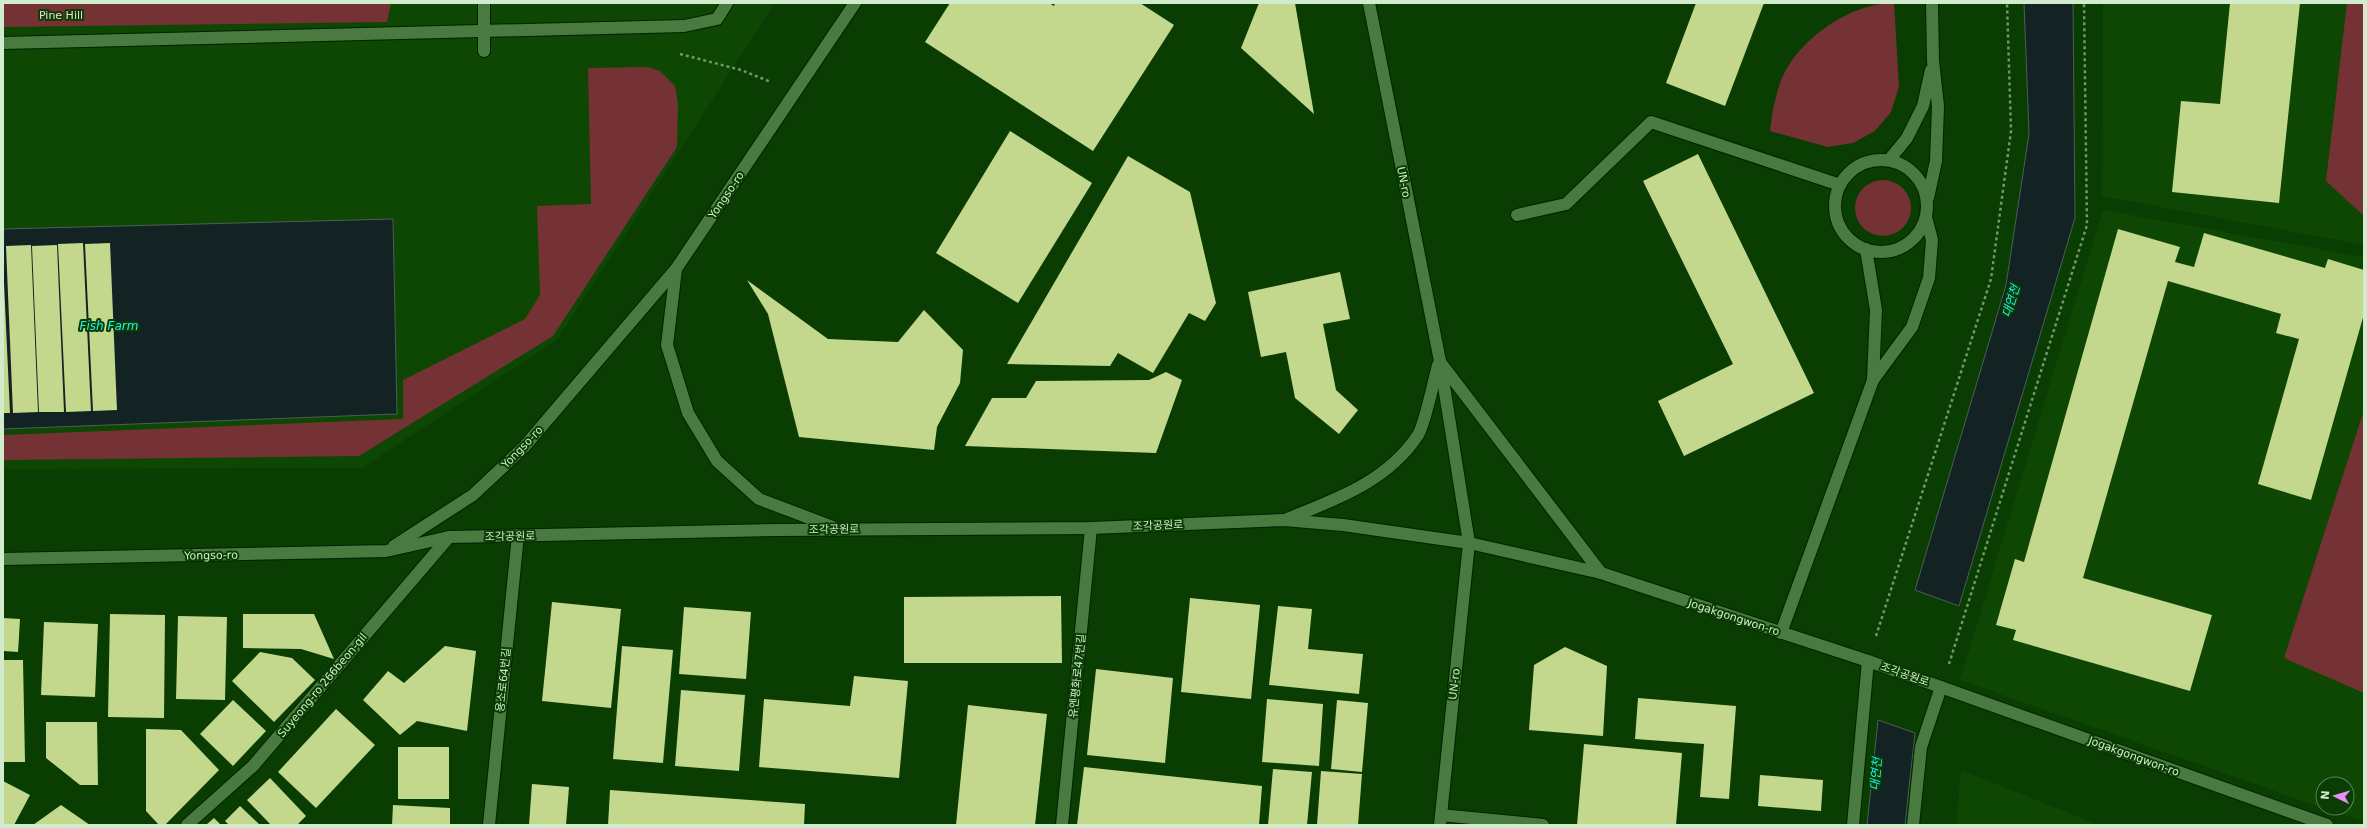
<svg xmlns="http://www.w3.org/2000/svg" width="2367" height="828" font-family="'DejaVu Sans','Noto Sans KR',sans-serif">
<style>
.built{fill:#0d4703}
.green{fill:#753234}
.water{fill:#132324;stroke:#4c5f57}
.building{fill:#c3d88c}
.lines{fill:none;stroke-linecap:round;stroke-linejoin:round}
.lane-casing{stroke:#020;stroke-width:14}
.street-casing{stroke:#020;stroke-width:14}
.secondary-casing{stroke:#020;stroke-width:14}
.path{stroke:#71986b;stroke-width:2.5;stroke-dasharray:3 3;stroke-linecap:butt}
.lane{stroke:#497b41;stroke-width:12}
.street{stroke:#497b41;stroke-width:12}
.secondary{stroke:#497b41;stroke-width:12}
.labels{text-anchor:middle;stroke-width:4;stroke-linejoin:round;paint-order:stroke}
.park-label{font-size:11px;fill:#f2d9d8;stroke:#0a3d02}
.street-label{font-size:11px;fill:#d1eccd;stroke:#0a3d02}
.water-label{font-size:12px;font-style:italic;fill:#24ecf7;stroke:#0a3d02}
</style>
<rect width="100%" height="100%" fill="#0a3d02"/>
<g class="built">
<polygon points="3,3 775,3 557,340 362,468 3,469"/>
<polygon points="2103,3 2364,3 2364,245 2102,196"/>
<polygon points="2103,210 2364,257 2364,822 2324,808 2347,808 2347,784 2323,784 2323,808 1960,680"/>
<polygon points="1961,770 2099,825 1956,825"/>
</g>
<g class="green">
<polygon points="3,3 391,3 387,22 3,27"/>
<path d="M1894 3 1899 87 1891 112 1875 131 1853 143 1828 147 1770 131C1772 113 1775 96 1782 78 1799 38 1851 3 1894 3Z"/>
<polygon points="2347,3 2364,3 2364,216 2326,181"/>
<polygon points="647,67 660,71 675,86 678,105 677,147 553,336 359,456 3,460 3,435 403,419 403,380 525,319 540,295 537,206 591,204 588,68"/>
<circle cx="1883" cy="208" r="28"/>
<polygon points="2364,410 2364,693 2284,658"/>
</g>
<g class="water">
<polygon points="2024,3 2073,3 2075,218 1959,606 1915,590 2006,285 2029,134"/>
<polygon points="393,219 397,414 3,429 3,229"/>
<polygon points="1878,720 1915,733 1905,825 1867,825"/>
</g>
<g class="building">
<polygon points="950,3 1049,3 1054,6 1055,3 1140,3 1174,25 1093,151 925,42"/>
<polygon points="1259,3 1295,3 1314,114 1241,48"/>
<polygon points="1696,3 1764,3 1725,106 1666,83"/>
<polygon points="2230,3 2300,3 2279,203 2172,192 2181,101 2220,104"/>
<polygon points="1010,131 1092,183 1018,303 936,253"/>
<polygon points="1698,154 1814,393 1684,456 1658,401 1733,364 1643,181"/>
<polygon points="1128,156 1190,192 1216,303 1205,321 1189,313 1153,373 1118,353 1110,366 1007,364"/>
<polygon points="2118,229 2180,247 2175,262 2194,267 2204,233 2325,268 2328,259 2364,270 2364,314 2311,500 2258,484 2299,339 2276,333 2281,314 2168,281 2083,578 2212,615 2190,691 2013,640 2016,630 1996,625 2015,559 2024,562"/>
<polygon points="83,243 91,411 66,412 58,244"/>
<polygon points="110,243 117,410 93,411 85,244"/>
<polygon points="31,245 38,412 13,413 6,246"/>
<polygon points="57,245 64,412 39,412 32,246"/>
<polygon points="1340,272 1350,319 1323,324 1336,390 1358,410 1339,434 1295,398 1286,352 1261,357 1248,292"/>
<polygon points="747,280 828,339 898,342 924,310 963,350 960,383 937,427 934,450 799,437 768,314"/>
<polygon points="3,283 4,283 10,413 3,413"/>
<polygon points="1166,372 1182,380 1156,453 965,446 992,398 1026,398 1036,381 1149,380"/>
<polygon points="1061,596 1062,663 904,663 904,597"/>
<polygon points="1190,598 1260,605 1251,699 1181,692"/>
<polygon points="552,602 621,609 611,708 542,701"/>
<polygon points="1278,606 1312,609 1308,649 1363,654 1359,694 1269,685"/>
<polygon points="684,607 751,612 746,679 679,674"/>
<polygon points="110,614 165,615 164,718 108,717"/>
<polygon points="243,614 314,614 334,659 301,649 243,648"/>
<polygon points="178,616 227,617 225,700 176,699"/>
<polygon points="3,618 20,619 18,652 3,651"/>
<polygon points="44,622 98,624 95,697 41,695"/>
<polygon points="445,646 476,651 467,731 417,721 400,735 363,700 388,671 404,683"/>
<polygon points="622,646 673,650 663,763 613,759"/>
<polygon points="1565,647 1607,666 1603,736 1529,730 1534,665"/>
<polygon points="260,652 292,658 315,680 274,722 232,681"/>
<polygon points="3,660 23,660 25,762 3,762"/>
<polygon points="1096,669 1173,678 1165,763 1087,755"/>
<polygon points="854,676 908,681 899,778 759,767 764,699 850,706"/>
<polygon points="681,690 745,695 739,771 675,766"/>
<polygon points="1638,698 1736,706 1729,799 1700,797 1704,744 1635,739"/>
<polygon points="1267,699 1323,704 1319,766 1262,762"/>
<polygon points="233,700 266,731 233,766 200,734"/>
<polygon points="1337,700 1368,703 1362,772 1331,769"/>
<polygon points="968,705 1047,714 1035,825 956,825"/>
<polygon points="336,709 375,745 316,808 278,772"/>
<polygon points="46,722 97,722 98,785 80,785 46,758"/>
<polygon points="146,729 181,730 219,770 165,825 159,825 146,811"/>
<polygon points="1584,744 1682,753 1676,825 1577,825"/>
<rect x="398" y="747" width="51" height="52"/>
<polygon points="1084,767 1262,786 1259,825 1077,825"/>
<polygon points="1273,769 1312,772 1307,825 1268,825"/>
<polygon points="1321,771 1362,774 1358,825 1317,825"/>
<polygon points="1760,775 1823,780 1821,811 1758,806"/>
<polygon points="270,778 306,816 297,825 271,825 247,800"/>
<polygon points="3,781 30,795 14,825 3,825"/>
<polygon points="532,784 569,787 566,825 529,825"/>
<polygon points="610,790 805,804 804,825 608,825"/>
<polygon points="61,805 90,825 33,825"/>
<polygon points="393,805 450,808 450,825 392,825"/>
<polygon points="240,806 260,825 229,825 225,821"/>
<polygon points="214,818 221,825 206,825"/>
</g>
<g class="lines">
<g class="lane-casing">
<g id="lane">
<polyline points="484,3 484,51"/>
<polyline points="3,43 684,26 717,19 727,3"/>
<polyline points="1889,160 1907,138 1923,106 1931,70"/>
<circle cx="1881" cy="206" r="46"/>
<polyline points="1928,198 1936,161 1938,106 1933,61 1932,3"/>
<polyline points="1517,215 1566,204 1651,122 1840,185"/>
<polyline points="1866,249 1876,310 1873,380"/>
<polyline points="1781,633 1873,380 1912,327 1929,278 1932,240 1926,217"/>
<polyline points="1441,815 1543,825"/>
<polyline points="1853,825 1868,661"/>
<polyline points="1913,825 1921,747 1941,687"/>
</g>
</g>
<g class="street-casing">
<g id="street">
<polyline points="187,825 253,766 449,537"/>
<polyline points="489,825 518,535"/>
<polyline points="1062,825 1091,528"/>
</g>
</g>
<g class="secondary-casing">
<g id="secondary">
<polyline points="1369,3 1440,361 1469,543 1440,825"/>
<polyline points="676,269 667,345 688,413 717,461 759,499 833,527"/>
<polyline points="1440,362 1601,573"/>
<path d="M1287 519C1336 499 1387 482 1418 435 1425 424 1434 380 1438 365"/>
<polyline points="394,546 473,495 524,447 676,269 855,3"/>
<polyline points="3,559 386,551 449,537 778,530 1091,528 1284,520 1343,525 1469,543 1601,573 1868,661 2327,825"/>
</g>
</g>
<g class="path">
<polyline points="680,54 741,70 771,82"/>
<polyline points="1876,636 1991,279 2011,131 2007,3"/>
<polyline points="1949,664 2087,225 2084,3"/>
</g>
<use href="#lane" class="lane"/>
<use href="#street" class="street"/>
<use href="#secondary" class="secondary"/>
</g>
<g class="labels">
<g class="park-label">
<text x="61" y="19">Pine Hill</text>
</g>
<g class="street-label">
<text transform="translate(1404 182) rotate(79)" y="4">UN-ro</text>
<text transform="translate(726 195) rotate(-56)" y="4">Yongso-ro</text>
<text transform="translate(522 447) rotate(-46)" y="4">Yongso-ro</text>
<text transform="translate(1158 525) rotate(-2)" y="4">조각공원로</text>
<text transform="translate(834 529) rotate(-1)" y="4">조각공원로</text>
<text transform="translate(510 536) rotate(-1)" y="4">조각공원로</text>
<text transform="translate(211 555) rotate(-1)" y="4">Yongso-ro</text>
<text transform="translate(1734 617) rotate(18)" y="4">Jogakgongwon-ro</text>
<text transform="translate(1905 674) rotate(19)" y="4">조각공원로</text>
<text transform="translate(1077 676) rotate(-84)" y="4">유엔평화로47번길</text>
<text transform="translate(503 680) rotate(-84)" y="4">용소로64번길</text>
<text transform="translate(1454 684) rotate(-84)" y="4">UN-ro</text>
<text transform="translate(322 685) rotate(-50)" y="4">Suyeong-ro 266beon-gil</text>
<text transform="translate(2134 756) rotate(20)" y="4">Jogakgongwon-ro</text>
</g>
<g class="water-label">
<text transform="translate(2011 301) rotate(-73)" y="4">대연천</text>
<text x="109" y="330">Fish Farm</text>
<text transform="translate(1876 774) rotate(-85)" y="4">대연천</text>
</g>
</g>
<rect width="2367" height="828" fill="none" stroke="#d1eccd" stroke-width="8"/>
<g transform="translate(2335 796) rotate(275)"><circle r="19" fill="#0a3d02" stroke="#5a8353"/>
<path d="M0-3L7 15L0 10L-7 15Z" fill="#ea8dfc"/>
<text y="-6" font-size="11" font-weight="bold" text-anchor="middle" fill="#d1eccd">N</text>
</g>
</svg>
